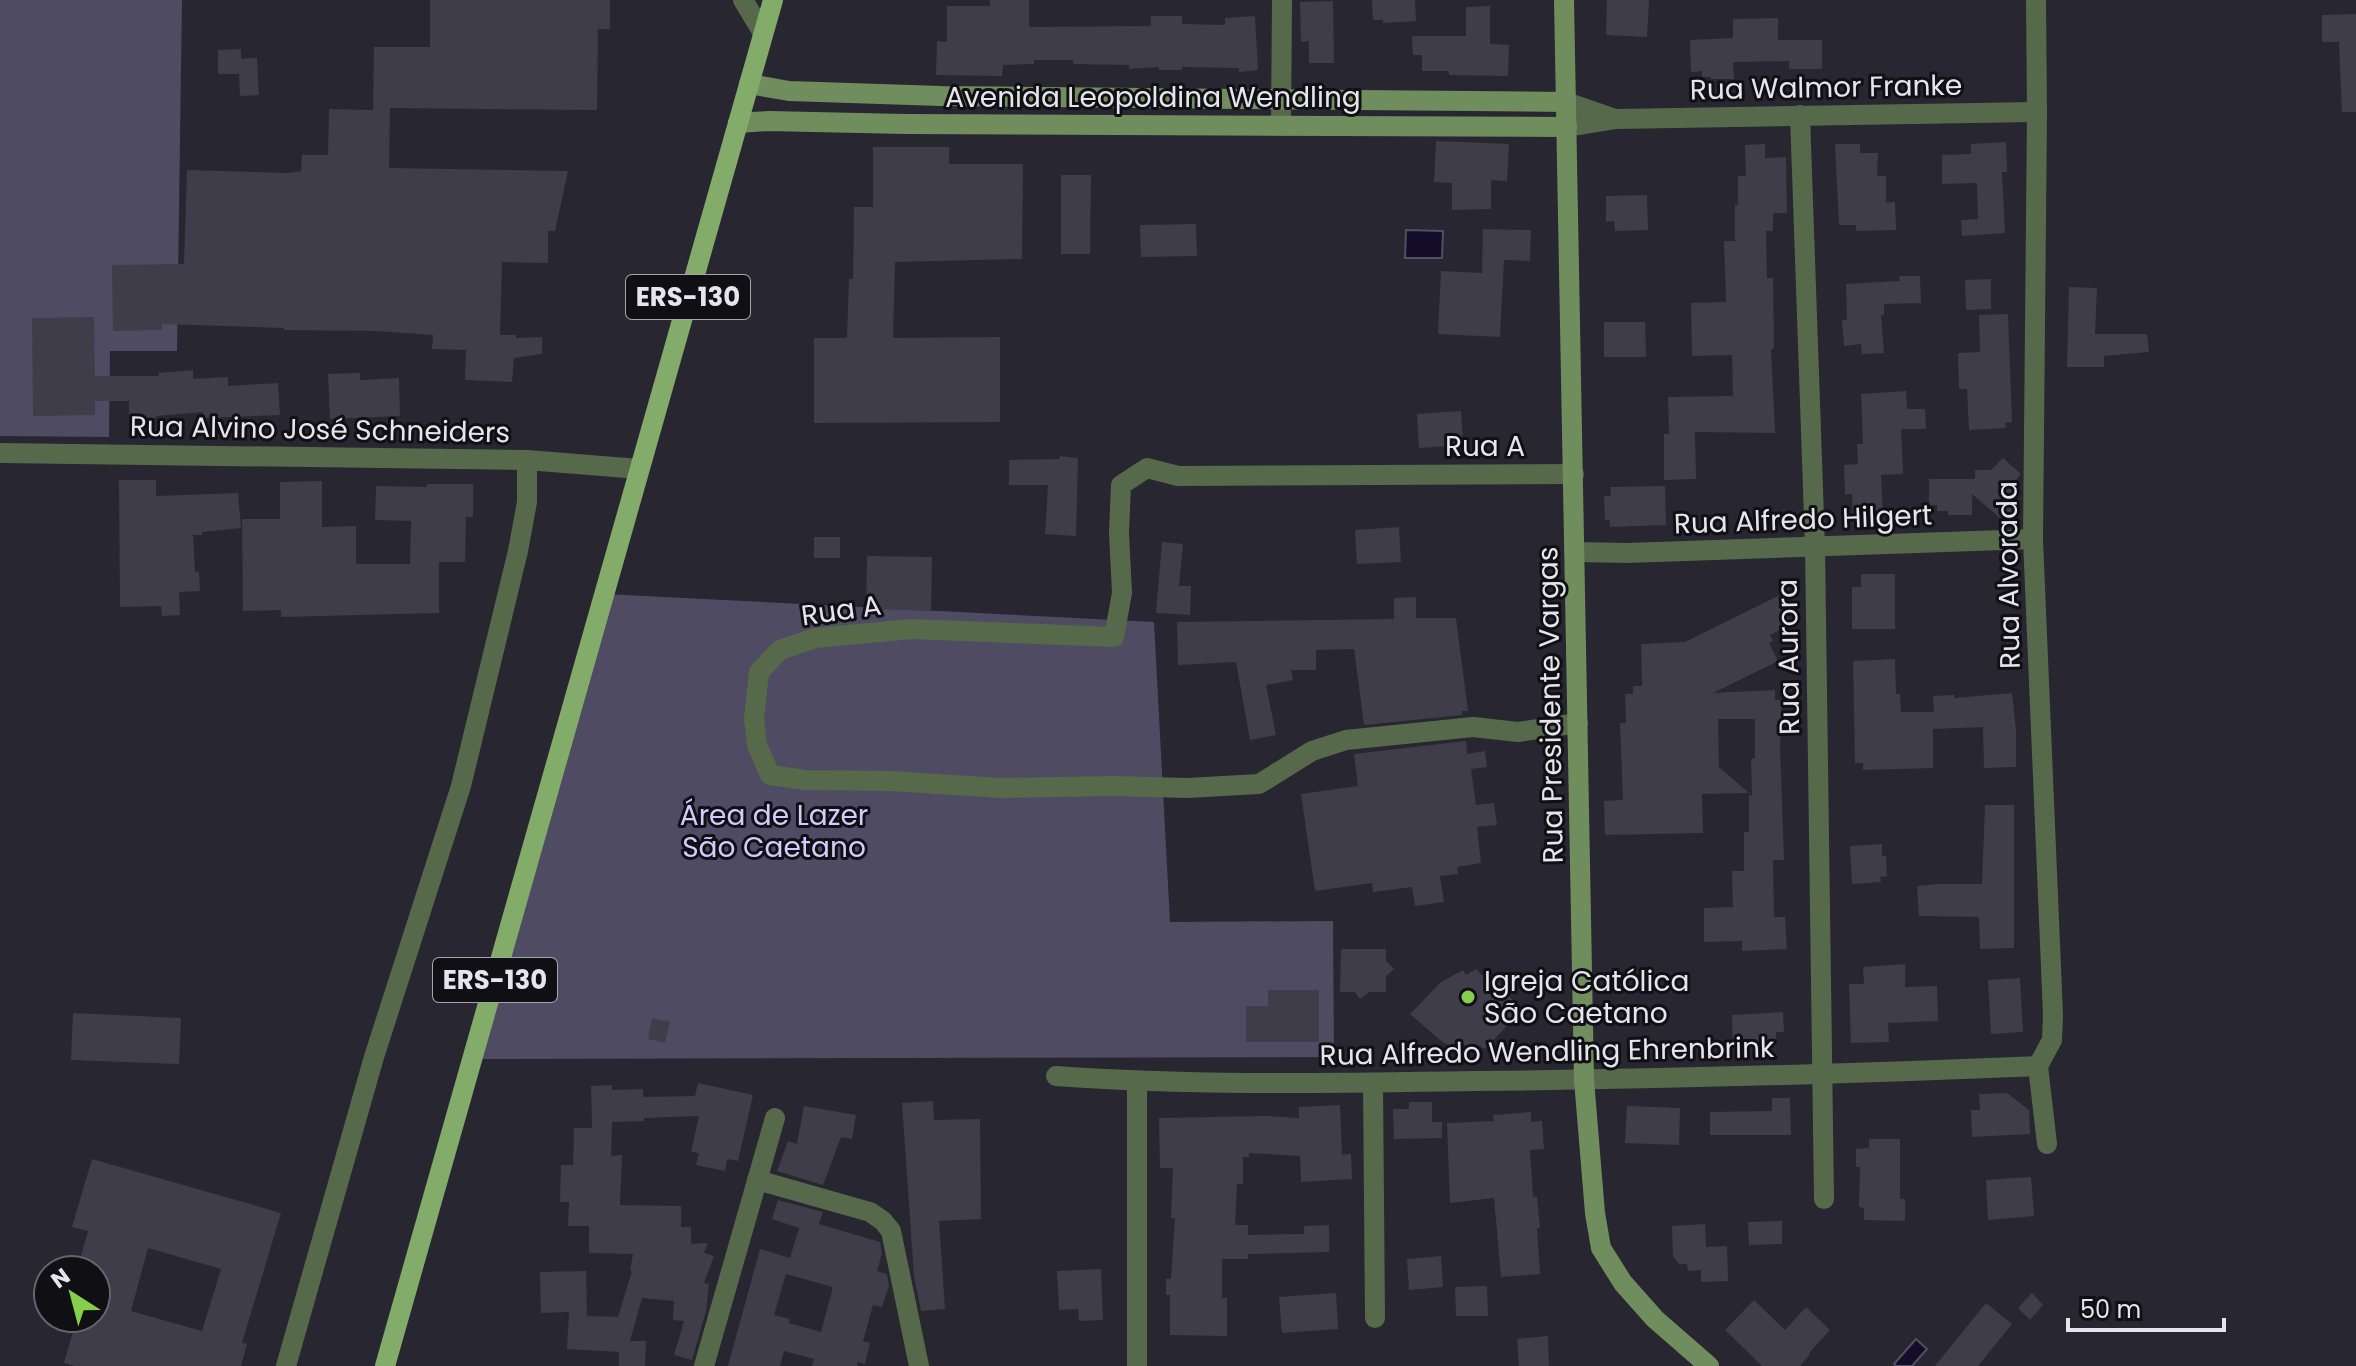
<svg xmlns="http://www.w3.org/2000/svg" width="2356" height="1366" font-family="Poppins,sans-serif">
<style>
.green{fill:#4f4b63}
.water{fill:#140d2a;stroke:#534e64;stroke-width:2}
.building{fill:#3f3d49;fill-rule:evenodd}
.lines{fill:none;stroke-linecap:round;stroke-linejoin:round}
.street{stroke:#56694b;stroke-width:20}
.secondary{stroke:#708e5d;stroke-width:20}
.primary{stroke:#83ab6a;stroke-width:20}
.poi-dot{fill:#85cf4c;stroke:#101014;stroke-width:3}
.labels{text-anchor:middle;stroke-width:6;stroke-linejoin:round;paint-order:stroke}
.shield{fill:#101014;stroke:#a6a5ab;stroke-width:2}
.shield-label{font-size:26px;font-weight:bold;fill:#e6e5ec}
.street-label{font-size:28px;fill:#e6e5ec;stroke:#101014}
.park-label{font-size:28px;fill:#d2cbfd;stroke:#101014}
.poi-label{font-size:28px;fill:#e6e5ec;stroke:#101014;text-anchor:start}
</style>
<rect width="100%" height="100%" fill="#272631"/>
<g class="green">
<polygon points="0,0 182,0 177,351 110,351 109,437 0,436"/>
<polygon points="605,594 1154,622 1170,922 1333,921 1334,1057 473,1059"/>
</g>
<g class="water">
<polygon points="1406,230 1443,231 1442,258 1405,258"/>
<polygon points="1916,1339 1927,1349 1912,1366 1896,1366 1894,1364"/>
</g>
<g class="building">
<polygon points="430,0 610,0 610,29 598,29 597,110 390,108 389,168 568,171 555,231 548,231 548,263 502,262 500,335 516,335 516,338 542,337 542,354 514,358 512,382 465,380 466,350 432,349 433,335 377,331 284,330 284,328 162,324 162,330 113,331 112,265 184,264 187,170 288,173 301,171 302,155 328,155 329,109 373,110 374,47 430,47"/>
<polygon points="990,0 1029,0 1029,27 1151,26 1151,16 1182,16 1182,24 1225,25 1225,18 1255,16 1258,70 1239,72 1239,68 1182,67 1182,70 1159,70 1159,67 1129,69 1129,65 1073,64 1073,60 1034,60 1034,64 1003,65 1002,76 936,75 937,41 947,42 947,6 990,6"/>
<polygon points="1372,0 1415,0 1416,21 1383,23 1383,20 1373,20"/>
<polygon points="1607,0 1649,0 1647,37 1606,35"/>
<polygon points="1333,1 1334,63 1309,63 1309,41 1301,42 1300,2"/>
<polygon points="1490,6 1490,44 1509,45 1508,76 1449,75 1449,71 1422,71 1422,55 1413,55 1412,36 1466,36 1466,7"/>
<polygon points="2356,14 2356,112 2342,112 2339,42 2322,42 2322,15"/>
<polygon points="1778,18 1778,40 1822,40 1822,69 1789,69 1789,61 1733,62 1734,79 1711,79 1711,77 1702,77 1702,71 1691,72 1690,40 1733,38 1733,19"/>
<polygon points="241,49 241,59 257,58 259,95 240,96 239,74 218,74 218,50"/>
<polygon points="1436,141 1509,144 1507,181 1491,180 1491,209 1452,210 1452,183 1434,182"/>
<polygon points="2006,142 2007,172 2002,172 2005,233 1962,236 1961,220 1978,219 1977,183 1942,184 1942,155 1971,154 1971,144"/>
<polygon points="1765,144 1765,158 1786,157 1787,213 1773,213 1773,231 1766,231 1767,278 1773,278 1774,349 1771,349 1775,433 1695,432 1696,479 1664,480 1664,434 1669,434 1668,397 1733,396 1732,355 1692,356 1691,303 1726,302 1724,241 1735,241 1735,205 1738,205 1738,176 1746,176 1745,145"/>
<polygon points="1835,144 1860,144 1860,153 1878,153 1877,176 1886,176 1886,203 1895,202 1896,230 1856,231 1856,225 1839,225"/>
<polygon points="873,147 949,147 949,164 1023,164 1022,259 895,262 893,338 1000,337 1000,422 814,423 814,338 847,338 849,279 853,279 854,207 873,207"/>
<polygon points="1061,175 1091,175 1090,254 1061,254"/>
<polygon points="1647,195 1648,230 1615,231 1614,221 1606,222 1606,196"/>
<polygon points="1196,224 1197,256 1141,257 1140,225"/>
<polygon points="1483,229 1531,230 1530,261 1504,260 1500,337 1438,334 1441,271 1482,273"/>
<polygon points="1899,276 1920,276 1921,303 1884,304 1884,315 1881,315 1884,353 1862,354 1861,344 1844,346 1842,320 1847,320 1846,284 1900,281"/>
<polygon points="1991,279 1991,309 1966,310 1965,280"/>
<polygon points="2069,287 2097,288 2095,334 2147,334 2149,352 2104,356 2104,367 2067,367"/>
<polygon points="2008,314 2012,422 2005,423 2006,428 1969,430 1967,389 1959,389 1958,353 1980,352 1979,315"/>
<polygon points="94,317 95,376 159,376 158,373 193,370 193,379 228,377 228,386 278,383 280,415 204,418 203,412 156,416 156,418 129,418 129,401 95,401 95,415 33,416 32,318"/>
<polygon points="1604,322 1645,322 1646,357 1604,357"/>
<polygon points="360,373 360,380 399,378 400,416 330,419 328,374"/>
<polygon points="1906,391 1907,409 1925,409 1926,429 1901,429 1903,474 1881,475 1883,513 1875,513 1876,522 1853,523 1852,494 1845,494 1844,465 1858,464 1857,444 1863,444 1861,394"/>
<polygon points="1461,411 1463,445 1419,448 1417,414"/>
<polygon points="1060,456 1078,458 1076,536 1045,534 1048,485 1009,485 1009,460 1059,459"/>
<polygon points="2003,458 2021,474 2010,487 2017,498 2012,508 2016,513 2007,524 1972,494 1972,515 1948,515 1948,511 1937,511 1937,505 1929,505 1929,479 1975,479 1975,470 1991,470"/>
<polygon points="119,480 156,480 156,496 238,493 241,528 202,532 202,535 193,535 195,572 199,572 200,591 179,592 180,615 162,616 161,606 120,607"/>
<polygon points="322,481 322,527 356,526 356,564 410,564 411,521 375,520 376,486 427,487 427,484 473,484 473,517 466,517 465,562 439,562 439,613 281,617 281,610 243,611 242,519 280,519 280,482"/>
<polygon points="1665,486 1666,525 1610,527 1610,520 1605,520 1604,496 1611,496 1610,487"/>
<polygon points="1399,527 1401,562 1357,564 1355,530"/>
<rect x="814" y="537" width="26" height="21"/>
<polygon points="1162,542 1183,544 1179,586 1191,586 1190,615 1156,613"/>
<polygon points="867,556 932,557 931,611 866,609"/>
<polygon points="1861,574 1895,574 1895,629 1852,629 1852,587 1861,587"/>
<polygon points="1778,596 1791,624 1770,635 1773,641 1769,643 1778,661 1713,693 1775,690 1775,700 1782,700 1780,746 1784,860 1773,860 1774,917 1785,917 1787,949 1742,951 1742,941 1704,942 1704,908 1733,907 1732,871 1744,871 1744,832 1749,832 1749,794 1752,796 1751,759 1755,758 1755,719 1718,719 1719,767 1749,793 1702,794 1703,833 1605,835 1604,801 1623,800 1620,723 1626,723 1625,694 1633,694 1633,686 1642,686 1641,644 1685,642"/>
<polygon points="1416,597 1416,618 1456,618 1468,711 1462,711 1462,715 1364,725 1354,649 1316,650 1316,670 1291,670 1293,680 1266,685 1276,735 1250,740 1236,662 1178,665 1177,622 1394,619 1394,598"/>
<polygon points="1895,659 1896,694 1900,694 1901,712 1934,712 1933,696 1954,695 1954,698 2012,693 2016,730 2016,767 1984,768 1983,727 1933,729 1933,768 1863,770 1863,763 1855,763 1853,661"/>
<polygon points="1466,741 1467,754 1485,751 1487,767 1471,769 1476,805 1494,803 1497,825 1477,827 1481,863 1457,867 1458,874 1440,876 1444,902 1415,906 1412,887 1373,892 1372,883 1315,891 1301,794 1358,786 1354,754"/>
<polygon points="1985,805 2014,805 2014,948 1980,949 1979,917 1919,916 1917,886 1938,884 1982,884"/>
<polygon points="1882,844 1882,856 1886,856 1887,876 1880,877 1881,882 1852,884 1850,846"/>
<polygon points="1341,949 1386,949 1386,961 1394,969 1386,976 1386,992 1369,992 1360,999 1355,992 1340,992"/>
<polygon points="1905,964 1905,987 1937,986 1938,1021 1888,1023 1889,1042 1851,1043 1849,984 1864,984 1863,967"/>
<polygon points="1476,969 1483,976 1488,970 1521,1011 1485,1049 1475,1044 1470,1049 1462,1043 1457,1051 1440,1040 1410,1014 1441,982 1463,970 1466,975"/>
<polygon points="2020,978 2023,1032 1991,1034 1988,980"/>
<polygon points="1268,990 1319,990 1319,1042 1246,1042 1246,1006 1268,1006"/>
<polygon points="1783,1012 1784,1032 1776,1032 1776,1040 1766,1040 1766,1045 1733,1047 1732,1015"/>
<polygon points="73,1013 181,1018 179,1064 71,1060"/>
<polygon points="652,1018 670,1022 665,1043 648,1039"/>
<polygon points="698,1083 753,1095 738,1161 727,1159 725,1171 696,1165 699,1153 691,1152 699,1116 644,1118 644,1121 612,1122 611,1156 622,1155 620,1205 681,1206 681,1227 691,1227 691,1244 708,1243 704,1253 714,1256 704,1283 709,1284 706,1311 692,1360 674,1355 684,1321 673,1320 674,1301 642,1298 630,1341 646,1341 645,1366 619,1366 619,1352 567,1349 569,1312 541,1313 540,1272 586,1271 587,1316 618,1317 632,1271 630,1271 633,1254 589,1253 589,1226 568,1226 569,1202 560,1202 561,1165 573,1165 574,1128 592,1128 591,1086 612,1085 612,1090 643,1089 643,1097 695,1096"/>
<polygon points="2007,1093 2029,1110 2030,1134 1972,1137 1971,1110 1980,1110 1979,1094"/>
<polygon points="1772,1098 1790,1098 1791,1135 1710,1135 1710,1112 1772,1111"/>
<polygon points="933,1101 934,1120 980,1119 981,1219 939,1221 945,1309 921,1311 914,1276 902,1103"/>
<polygon points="1409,1102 1432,1102 1432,1122 1442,1122 1442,1138 1394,1139 1393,1109 1409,1109"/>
<polygon points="1340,1105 1342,1155 1351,1154 1352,1179 1301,1182 1300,1156 1249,1153 1249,1157 1243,1157 1243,1184 1237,1184 1235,1225 1248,1225 1248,1235 1304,1234 1304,1226 1329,1225 1329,1252 1248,1254 1248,1259 1222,1259 1222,1298 1227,1298 1227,1336 1170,1335 1170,1295 1166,1295 1166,1279 1171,1279 1175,1218 1171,1218 1173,1168 1160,1168 1159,1118 1266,1116 1299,1118 1299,1107"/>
<polygon points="804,1106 856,1115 852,1139 841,1137 823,1185 777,1171 788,1141 797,1144"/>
<polygon points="1627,1106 1680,1108 1679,1145 1625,1143"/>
<polygon points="1531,1112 1531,1122 1542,1121 1544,1149 1530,1150 1533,1197 1537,1197 1540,1228 1537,1228 1540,1274 1501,1277 1494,1198 1450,1203 1447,1123 1494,1121 1493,1115"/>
<polygon points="1869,1139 1900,1139 1900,1199 1905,1199 1905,1221 1864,1220 1864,1208 1859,1207 1860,1167 1856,1167 1856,1149 1869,1148"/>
<path d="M92 1159 281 1213 242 1343 247 1344 241 1366H75L64 1363 77 1318H96V1270H77L88 1231 72 1227ZM148 1248 221 1269 202 1331 131 1311Z"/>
<polygon points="2031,1177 2034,1216 1988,1220 1986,1180"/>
<path d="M778 1200 823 1212 819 1224 880 1242 882 1253 877 1271 887 1274 889 1286 882 1307 873 1305 863 1341 870 1343 865 1364 858 1362 857 1366H812L814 1359 784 1351 780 1366H728L760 1249 790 1258 799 1228 772 1219ZM786 1274 833 1287 821 1332 789 1323 790 1319 774 1315Z"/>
<polygon points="1782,1221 1782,1244 1749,1245 1748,1222"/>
<polygon points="1705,1224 1706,1247 1727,1246 1728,1281 1701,1282 1701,1270 1688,1271 1687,1264 1679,1264 1673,1256 1672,1226"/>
<polygon points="1441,1256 1443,1287 1409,1290 1407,1259"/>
<polygon points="1101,1269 1103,1320 1079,1321 1078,1309 1059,1310 1057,1271"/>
<polygon points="1487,1286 1488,1316 1456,1316 1455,1287"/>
<polygon points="1336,1293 1338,1329 1282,1333 1279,1297"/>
<polygon points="2032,1293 2043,1305 2030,1320 2018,1308"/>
<polygon points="1754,1300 1785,1330 1806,1307 1830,1330 1809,1353 1810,1354 1800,1366 1762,1366 1725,1330"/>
<polygon points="1986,1303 2012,1324 1978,1366 1935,1366"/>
<polygon points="1548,1336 1549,1366 1519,1366 1517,1339"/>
</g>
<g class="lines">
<g class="street">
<polyline points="743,0 763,33"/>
<polyline points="2036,0 2037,112 2033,539 2053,1015 2052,1040 2038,1066 2047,1144"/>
<polyline points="1566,102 1612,118"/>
<polyline points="1800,115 1815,546 1824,1199"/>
<polyline points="1281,126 1282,0"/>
<polyline points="1567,127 1616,119 2037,112"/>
<polyline points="0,453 527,460 639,469"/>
<polyline points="1574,474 1178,476 1147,468 1121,485 1119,533 1122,593 1114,637 912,629 815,638 780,650 759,672 754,719 757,745 770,775 805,780 891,781 1001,788 1115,786 1187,788 1259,784 1312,751 1346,740 1473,727 1518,732 1578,723"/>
<polyline points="1575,552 1627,553 2033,539"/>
<path d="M1056 1076C1195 1086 1335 1083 1475 1081 1663 1079 1850 1074 2038 1066"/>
<polyline points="1137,1082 1137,1366"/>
<polyline points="1373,1083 1375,1318"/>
<polyline points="757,1180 870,1212 883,1221 891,1231 919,1366"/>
<polyline points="286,1366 374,1057 461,786 518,551 527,502 527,460"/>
<polyline points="704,1366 775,1118"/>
</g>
<g class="secondary">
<polyline points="1564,0 1584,1080 1595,1213 1601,1248 1623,1283 1655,1319 1709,1366"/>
<polyline points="749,84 789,91 941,96 1566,102"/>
<polyline points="738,123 769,121 905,124 1567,127"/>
</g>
<polyline class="primary" points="385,1366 773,0"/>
</g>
<circle class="poi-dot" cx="1468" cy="997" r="8"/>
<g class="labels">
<g class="shield">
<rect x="626" y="275" width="124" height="44" rx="6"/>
<rect x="433" y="958" width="124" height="44" rx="6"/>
</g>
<g class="shield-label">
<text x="688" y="306">ERS-130</text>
<text x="495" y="989">ERS-130</text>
</g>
<g class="street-label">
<text transform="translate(1826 87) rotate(-1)" y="10">Rua Walmor Franke</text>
<text x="1153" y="107">Avenida Leopoldina Wendling</text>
<text transform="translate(320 429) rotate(1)" y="10">Rua Alvino José Schneiders</text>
<text x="1485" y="456">Rua A</text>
<text transform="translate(1803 519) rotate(-2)" y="10">Rua Alfredo Hilgert</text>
<text transform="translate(2008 575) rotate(-91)" y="10">Rua Alvorada</text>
<text transform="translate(841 610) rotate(-8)" y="10">Rua A</text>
<text transform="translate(1788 657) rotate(-91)" y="10">Rua Aurora</text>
<text transform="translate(1550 705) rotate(-91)" y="10">Rua Presidente Vargas</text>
<text transform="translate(1547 1051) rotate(-1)" y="10">Rua Alfredo Wendling Ehrenbrink</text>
</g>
<g class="park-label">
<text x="774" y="825">Área de Lazer<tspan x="774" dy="32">São Caetano</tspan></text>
</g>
<g class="poi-label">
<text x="1484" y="991">Igreja Católica<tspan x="1484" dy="32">São Caetano</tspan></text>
</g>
</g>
<g transform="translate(72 1294) rotate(324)"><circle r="38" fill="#101014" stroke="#66656a" stroke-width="2"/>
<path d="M0-6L14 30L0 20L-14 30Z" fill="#85cf4c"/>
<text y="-12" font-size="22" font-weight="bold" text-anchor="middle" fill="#e6e5ec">N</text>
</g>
<path d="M2068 1318v12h156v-12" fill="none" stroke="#e6e5ec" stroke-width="4"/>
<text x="2080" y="1318" font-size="24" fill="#e6e5ec" stroke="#101014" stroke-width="6" paint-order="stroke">50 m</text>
</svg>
